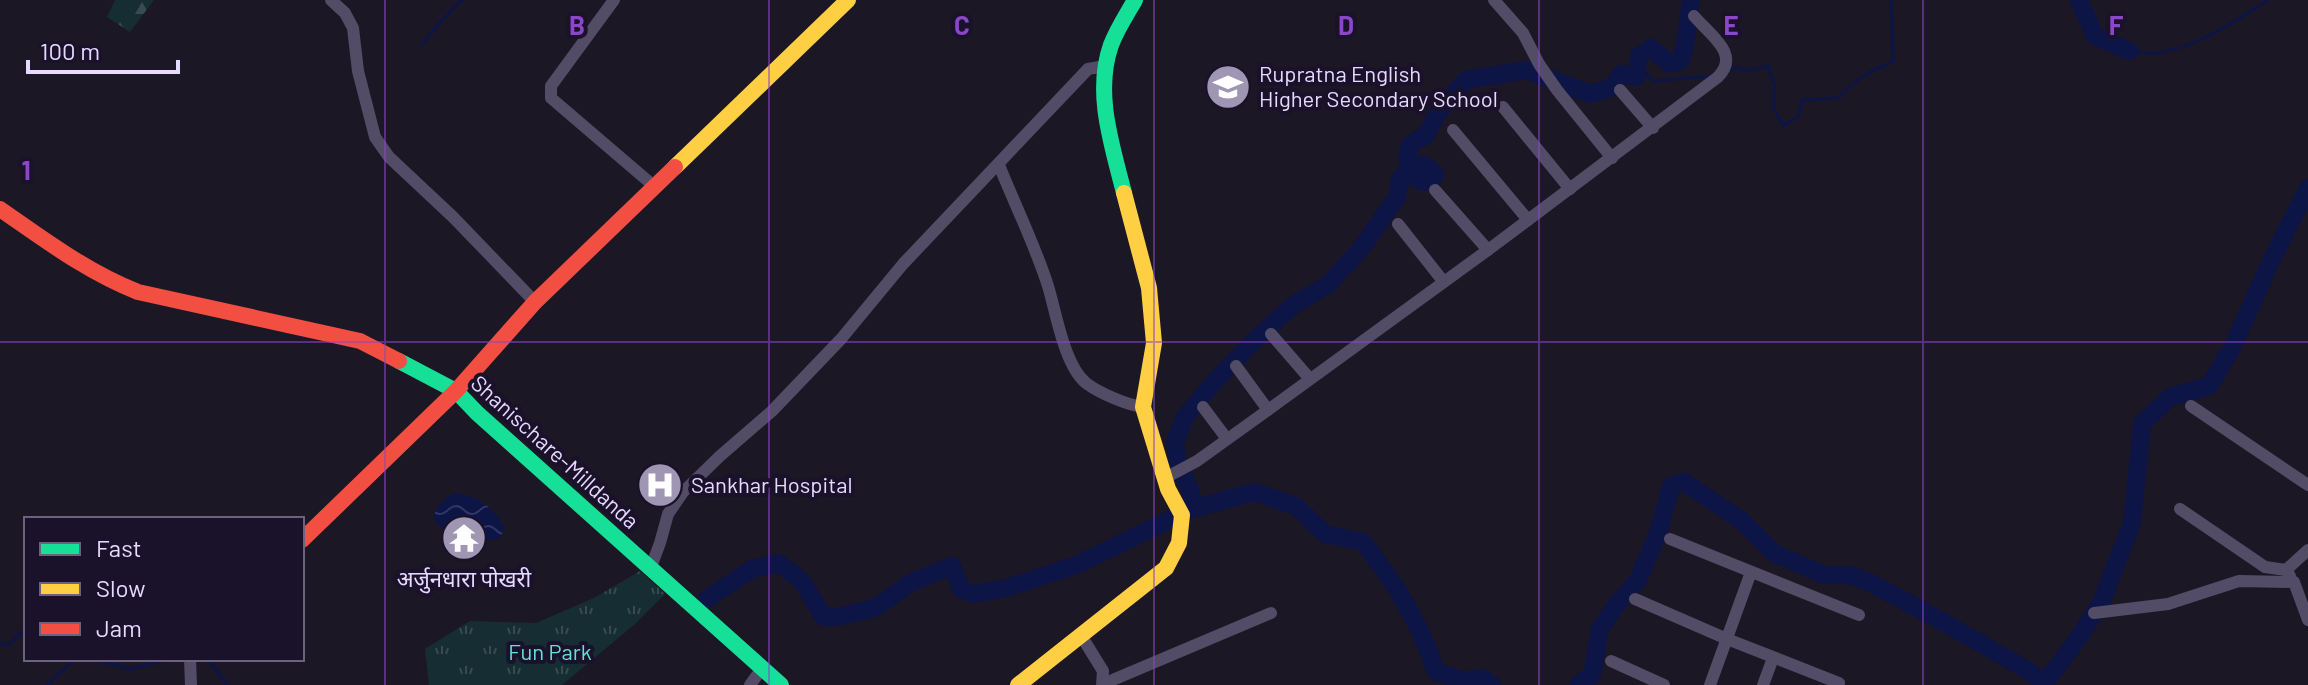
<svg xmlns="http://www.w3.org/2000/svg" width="2308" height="685" font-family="Barlow,'Noto Sans Devanagari',sans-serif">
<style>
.grass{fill:url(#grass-tufts)}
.forest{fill:url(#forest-firs)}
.water{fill:url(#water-waves)}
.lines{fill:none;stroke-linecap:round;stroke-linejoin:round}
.stream{stroke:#0d1547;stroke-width:3}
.river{stroke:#0d1547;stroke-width:18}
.street{stroke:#524c66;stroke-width:12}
.fast{stroke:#16e098;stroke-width:16}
.slow{stroke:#ffcf43;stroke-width:16}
.jam{stroke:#f24e42;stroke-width:16}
.grid{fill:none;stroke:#8b46c9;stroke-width:2;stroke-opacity:0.55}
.labels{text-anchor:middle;stroke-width:8;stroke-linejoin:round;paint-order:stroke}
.poi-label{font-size:22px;fill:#e6dbff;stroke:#1a112b;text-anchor:start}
.street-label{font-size:22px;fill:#e6dbff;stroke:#1a112b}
.park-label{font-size:22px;fill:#64e1db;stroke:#1a112b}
.grid-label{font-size:26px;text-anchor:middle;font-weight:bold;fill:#8b46c9;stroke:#1a112b;stroke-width:8;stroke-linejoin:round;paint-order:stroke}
</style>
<defs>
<pattern id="grass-tufts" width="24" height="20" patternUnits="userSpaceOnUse" patternTransform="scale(2)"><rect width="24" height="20" fill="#152d33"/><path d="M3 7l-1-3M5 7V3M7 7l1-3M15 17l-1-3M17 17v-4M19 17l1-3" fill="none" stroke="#374b52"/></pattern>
<pattern id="forest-firs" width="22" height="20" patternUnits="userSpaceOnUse" patternTransform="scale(2)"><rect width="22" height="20" fill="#152d33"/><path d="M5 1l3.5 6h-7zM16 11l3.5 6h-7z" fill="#374b52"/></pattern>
<pattern id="water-waves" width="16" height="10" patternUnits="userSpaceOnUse" patternTransform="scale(2)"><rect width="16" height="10" fill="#0d1547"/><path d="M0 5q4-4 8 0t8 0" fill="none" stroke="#303663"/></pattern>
</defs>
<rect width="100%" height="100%" fill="#1c1725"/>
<polygon class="grass" points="640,571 665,594 635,624 562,685 429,685 425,649 470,621 536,623 594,598"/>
<polygon class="forest" points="115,0 154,0 130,32 107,17"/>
<path class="water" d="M455 493C478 495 494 508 505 528L500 538C483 545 480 532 468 523 462 525 455 530 449 529 422 525 437 500 455 493Z"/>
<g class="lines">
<g class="stream">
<polyline points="422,45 438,24 462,0"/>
<path d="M2129 51C2137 52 2146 54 2154 53 2195 49 2234 22 2268 0"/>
<polyline points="1638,66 1653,81 1710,76"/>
<path d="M1729 70 1736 67 1747 71 1768 66 1775 87 1773 107 1783 126 1799 116 1802 100 1838 98C1855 80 1870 70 1893 62L1891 0"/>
<polyline points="0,643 9,645 20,633 26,633"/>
<polyline points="90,659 130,669 172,659"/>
<polyline points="126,659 154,659"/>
<polyline points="208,659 227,685"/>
<polyline points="47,685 75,659"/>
</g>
<g class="river">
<polyline points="2079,0 2095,36 2129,51"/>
<path d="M1192 509 1191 491 1178 463 1175 442 1185 417 1214 382 1259 336 1295 304 1329 284 1363 246 1397 197 1400 179 1405 173 1424 182 1432 180 1435 175C1429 165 1424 164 1414 165L1407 158 1410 145 1426 135 1438 113 1466 80 1527 70 1590 94 1613 87 1621 74 1636 77 1639 56 1651 48 1670 64 1680 61C1687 46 1688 18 1691 0"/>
<path d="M707 599 752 569 779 563 801 580 824 617H837L875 608 912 582 952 566 962 590 974 594 1006 588 1074 566 1192 509 1254 492 1296 506 1325 534 1363 542C1395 583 1420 622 1436 672L1465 681 1483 678 1492 685"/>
<polyline points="1578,685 1592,675 1600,629 1617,604 1638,580 1658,534 1671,486 1684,482 1742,521 1774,553 1824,575 1850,575 1871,583 1947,624 2027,670 2045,683 2077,640 2102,601 2132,523 2142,424 2170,397 2209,386 2231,350 2272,259 2308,188"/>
</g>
<g class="street">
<polyline points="331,0 345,13 353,28 358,71 375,137 389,157 453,217 535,302"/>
<polyline points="614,0 551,86 551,98 655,187"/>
<polyline points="1494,0 1523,33 1539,64 1557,90 1612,158"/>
<polyline points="1620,90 1653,128"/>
<polyline points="1503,107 1570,189"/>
<polyline points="1453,130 1528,220"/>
<path d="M999 165C1015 205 1035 245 1048 286 1056 312 1064 365 1086 383 1099 393 1127 405 1143 407"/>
<polyline points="1435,190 1488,250"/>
<polyline points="1398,224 1443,281"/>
<polyline points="1271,334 1310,379"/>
<polyline points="1236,366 1268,410"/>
<polyline points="2191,406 2308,485"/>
<polyline points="1203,407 1227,439"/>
<path d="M1165 478 1197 461 1268 410 1488 250 1718 77C1741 54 1710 35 1694 16"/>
<polyline points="2180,509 2265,567 2286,570"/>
<polyline points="1670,539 1859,615"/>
<polyline points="651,567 660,543 668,514 683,492 720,456 772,411 841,339 903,264 1088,69 1105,66"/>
<polyline points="2290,576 2286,570 2308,550"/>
<polyline points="1635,599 1727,639 1839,683"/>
<polyline points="2094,613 2168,604 2239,581 2294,582 2308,620"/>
<polyline points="1082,637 1103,671 1102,685"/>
<polyline points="190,659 191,685"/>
<polyline points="1611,661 1664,685"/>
<polyline points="1103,684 1271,613"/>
<polyline points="750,685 763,667"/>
<polyline points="1710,685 1751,572"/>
<polyline points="1763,685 1773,658"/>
</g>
<g class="fast">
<path d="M1124 193C1112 145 1094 93 1111 45 1117 29 1127 14 1135 0"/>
<polyline points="399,361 456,391 477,413 781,685"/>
</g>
<g class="slow">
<polyline points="675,167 848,0"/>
<polyline points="1018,685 1166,568 1179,543 1182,515 1168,489 1143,407 1154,343 1149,288 1124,193"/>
</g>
<g class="jam">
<path d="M0 209C45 240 87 272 138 292L360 341 399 361"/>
<polyline points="302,540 456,391 535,302 675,167"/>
</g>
</g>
<path class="grid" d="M385 0V685M769 0V685M1154 0V685M1539 0V685M1923 0V685M0 342H2308"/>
<defs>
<g id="school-disc" transform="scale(2.3)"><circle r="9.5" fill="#9f96b3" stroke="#1a112b"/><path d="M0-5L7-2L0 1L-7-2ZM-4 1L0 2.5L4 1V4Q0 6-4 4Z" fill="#fff"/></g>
<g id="hospital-disc" transform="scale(2.3)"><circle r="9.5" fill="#9f96b3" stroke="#1a112b"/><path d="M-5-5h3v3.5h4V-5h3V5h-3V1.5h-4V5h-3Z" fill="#fff"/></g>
<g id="temple-disc" transform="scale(2.3)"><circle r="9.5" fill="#9f96b3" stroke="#1a112b"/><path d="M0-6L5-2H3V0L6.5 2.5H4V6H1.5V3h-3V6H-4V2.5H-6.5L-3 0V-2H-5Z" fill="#fff"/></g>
</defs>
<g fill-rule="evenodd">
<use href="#school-disc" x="1228" y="87"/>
<use href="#hospital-disc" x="660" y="485"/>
<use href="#temple-disc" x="464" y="538"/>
</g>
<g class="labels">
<g class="poi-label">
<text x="1259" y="82">Rupratna English<tspan x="1259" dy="25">Higher Secondary School</tspan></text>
<text x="691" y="493">Sankhar Hospital</text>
<text x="464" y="587" text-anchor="middle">अर्जुनधारा पोखरी</text>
</g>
<g class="street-label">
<text transform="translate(555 452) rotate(42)" y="8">Shanischare-Milldanda</text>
</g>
<g class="park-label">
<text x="550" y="660">Fun Park</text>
</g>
</g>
<g class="grid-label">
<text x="577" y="35">B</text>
<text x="962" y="35">C</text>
<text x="1346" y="35">D</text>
<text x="1731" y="35">E</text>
<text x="2116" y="35">F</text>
<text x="26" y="180">1</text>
</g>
<rect x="24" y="517" width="280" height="144" fill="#1a112b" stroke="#6c6280" stroke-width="2"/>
<rect x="40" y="543" width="40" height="12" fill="#16e098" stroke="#6c6280" stroke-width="2"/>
<text x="96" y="557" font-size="24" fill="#e6dbff">Fast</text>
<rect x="40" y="583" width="40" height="12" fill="#ffcf43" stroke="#6c6280" stroke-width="2"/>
<text x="96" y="597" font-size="24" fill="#e6dbff">Slow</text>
<rect x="40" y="623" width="40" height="12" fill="#f24e42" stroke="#6c6280" stroke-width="2"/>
<text x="96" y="637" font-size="24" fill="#e6dbff">Jam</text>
<path d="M28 60v12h150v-12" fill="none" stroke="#e6dbff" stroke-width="4"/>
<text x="40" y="60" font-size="24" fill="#e6dbff" stroke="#1a112b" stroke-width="6" paint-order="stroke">100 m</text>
</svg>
